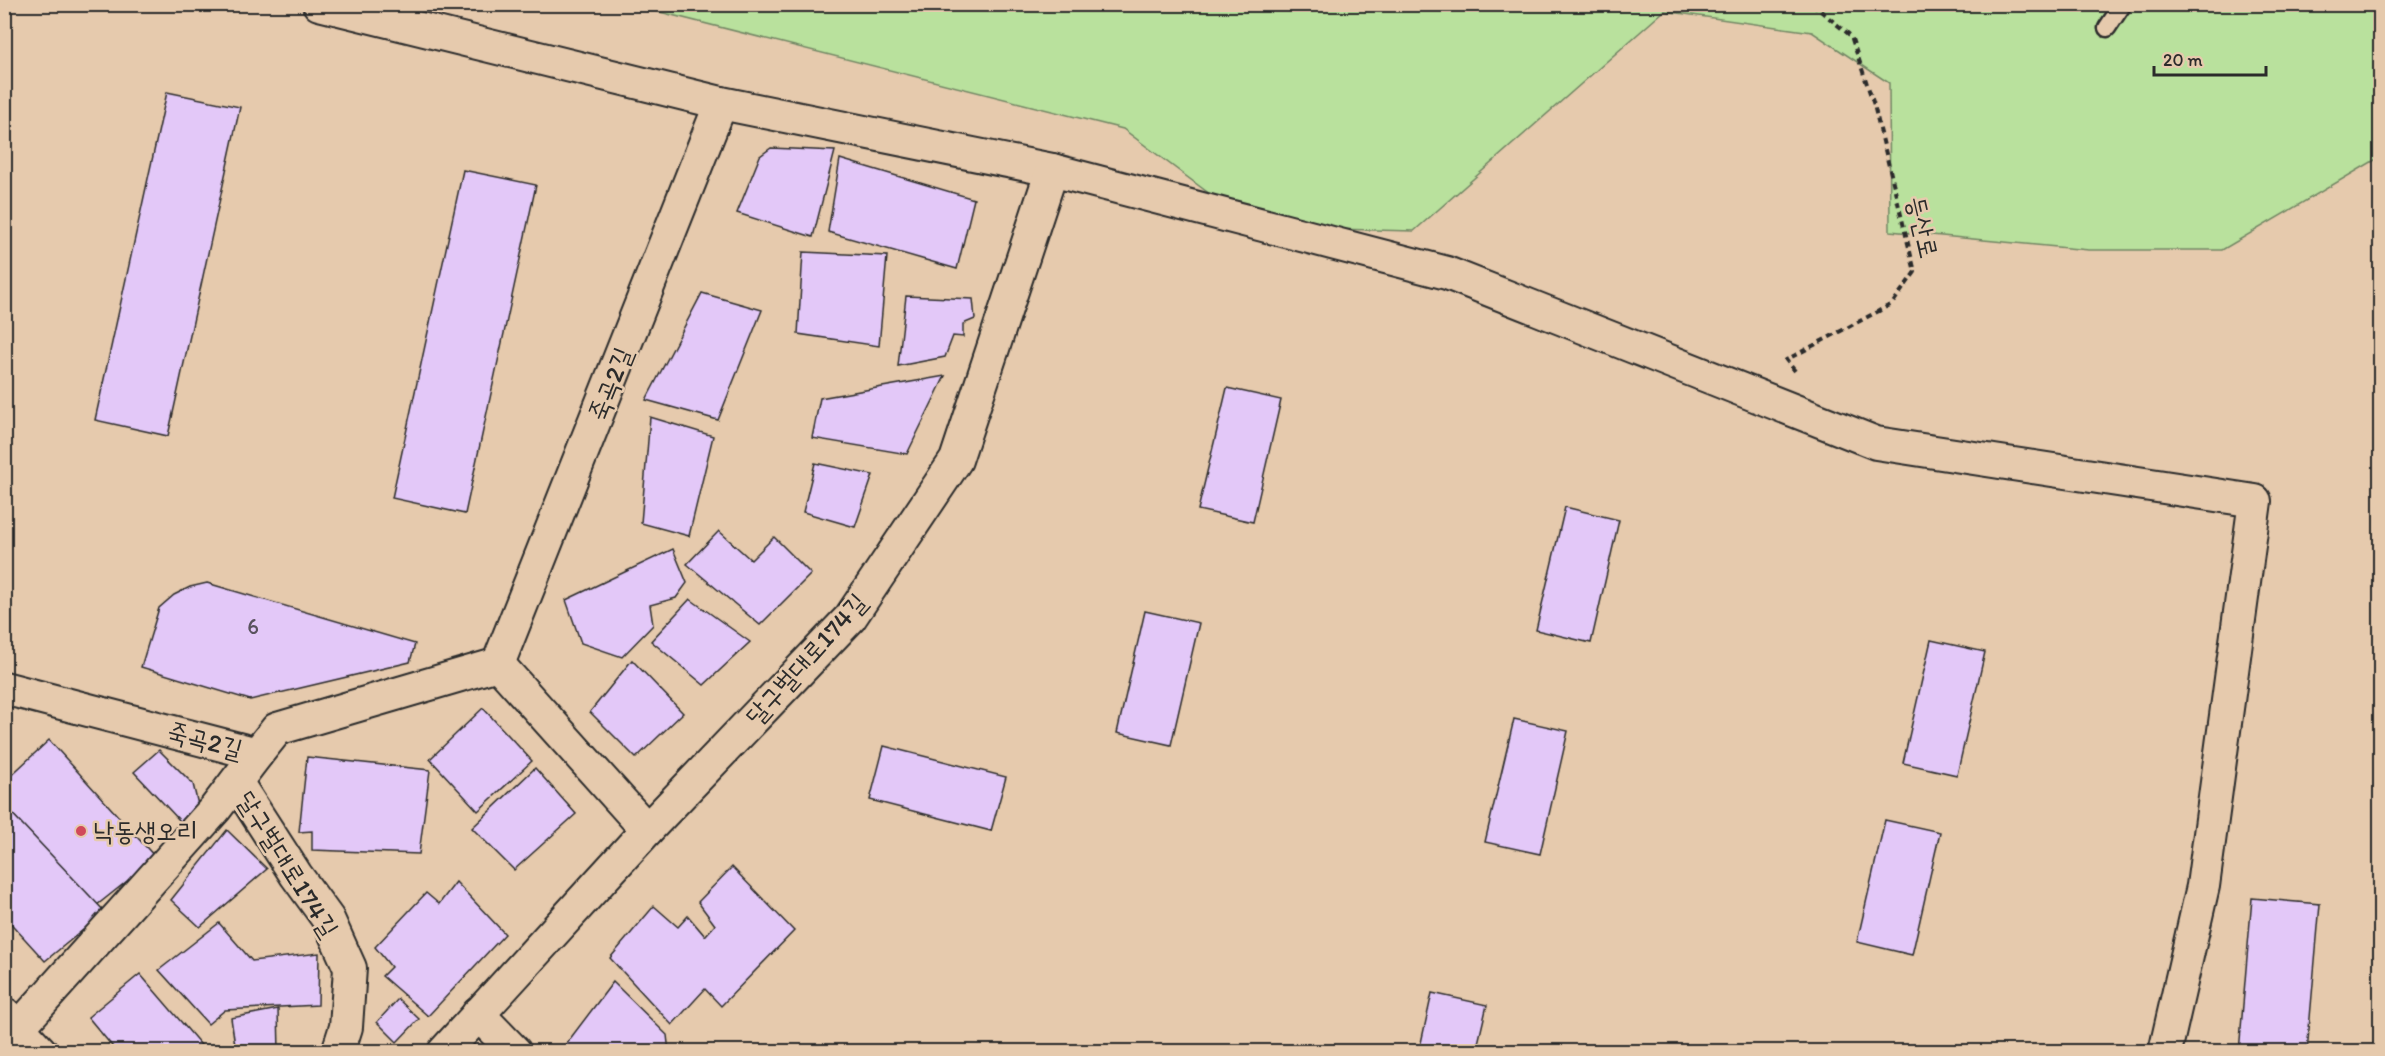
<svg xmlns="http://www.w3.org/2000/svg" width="2385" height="1056" font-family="Itim,'Poor Story',sans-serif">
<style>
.green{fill:#b9e19d;stroke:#728664;stroke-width:1.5}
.building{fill:#e3c8f8;stroke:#2b2b2b;stroke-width:1.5}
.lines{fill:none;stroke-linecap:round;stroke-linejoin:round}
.service-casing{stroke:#2b2b2b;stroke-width:21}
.minor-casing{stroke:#2b2b2b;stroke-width:36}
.path{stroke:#2b2b2b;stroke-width:4;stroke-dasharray:6 4.5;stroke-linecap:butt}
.service{stroke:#e6caad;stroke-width:16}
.minor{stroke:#e6caad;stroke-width:32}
.poi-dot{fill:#d1495b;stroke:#e6caad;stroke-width:2}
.labels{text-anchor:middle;stroke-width:5;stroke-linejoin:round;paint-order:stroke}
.number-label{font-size:22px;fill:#59525e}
.street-label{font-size:26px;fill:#2b2b2b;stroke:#e6caad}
.poi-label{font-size:26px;fill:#2b2b2b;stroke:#e6caad;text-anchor:start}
</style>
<rect width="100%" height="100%" fill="#e6caad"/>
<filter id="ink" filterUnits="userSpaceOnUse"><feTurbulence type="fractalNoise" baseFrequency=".0167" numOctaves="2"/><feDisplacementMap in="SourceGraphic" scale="12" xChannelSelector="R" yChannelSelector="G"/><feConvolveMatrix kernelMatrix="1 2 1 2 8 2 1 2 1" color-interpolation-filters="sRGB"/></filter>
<g filter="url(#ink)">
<polygon class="green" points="632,5 2380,5 2380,157 2222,250 2089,250 1890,231 1889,83 1812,32 1664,11 1414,231 1254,227 1123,129"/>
<g class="building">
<polygon points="167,92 240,107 168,436 95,420"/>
<polygon points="771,148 835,151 813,237 737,213 760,156"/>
<polygon points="840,159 974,199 957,269 828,232"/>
<polygon points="463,170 536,185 465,514 392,498"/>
<polygon points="803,252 887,256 879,346 798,334"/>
<polygon points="702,293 762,310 718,420 646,400"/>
<polygon points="906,296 973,299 975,319 963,324 963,337 953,336 945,357 898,366"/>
<polygon points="945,376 907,454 812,438 820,398"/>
<polygon points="1227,388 1281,400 1253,522 1198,510"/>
<polygon points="650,417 713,436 689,536 641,523"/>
<polygon points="815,463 873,475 855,527 803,512"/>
<polygon points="1565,507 1619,520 1591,643 1536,630"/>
<polygon points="719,531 751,560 774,537 811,574 760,625 687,564"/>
<polygon points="673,549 687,583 676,598 650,605 653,625 622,657 581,643 566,600"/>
<polygon points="207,583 415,644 410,662 250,700 141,667 159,608 174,595 190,587"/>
<polygon points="690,599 750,642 704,685 651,641"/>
<polygon points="1145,611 1199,623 1171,745 1117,733"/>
<polygon points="1931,640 1985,652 1957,775 1903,763"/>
<polygon points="632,660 683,713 636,758 590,712"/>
<polygon points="483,708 532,761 478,811 430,759"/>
<polygon points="1514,719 1568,731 1540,854 1485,842"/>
<polygon points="49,740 156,858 97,905 4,805 4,782"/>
<polygon points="884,746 1006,777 991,831 870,800"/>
<polygon points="159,750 193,784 199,809 181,822 134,772"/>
<polygon points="307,757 430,770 419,854 312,850 312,831 299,832"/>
<polygon points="535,768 576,814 514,870 472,828"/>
<polygon points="4,805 105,912 45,961 4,916"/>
<polygon points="1885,820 1940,832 1912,955 1857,942"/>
<polygon points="227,830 267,869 200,927 171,900"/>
<polygon points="732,867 794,931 721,1006 705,989 672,1025 610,958 654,906 678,927 688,916 705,936 715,925 698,902"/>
<polygon points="456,882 505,934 428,1016 382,976 391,967 375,947 426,893 439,904"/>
<polygon points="2252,898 2320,904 2307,1052 2239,1052"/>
<polygon points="219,923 252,961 319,953 318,1005 225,1010 208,1024 159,970"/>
<polygon points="140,974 207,1052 117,1052 88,1017"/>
<polygon points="613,982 667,1035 669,1052 560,1052"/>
<polygon points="1432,993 1487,1005 1476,1052 1419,1052"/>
<polygon points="398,999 419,1019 397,1042 377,1022"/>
<polygon points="278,1009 279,1052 236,1052 231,1018"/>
</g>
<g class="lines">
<g class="service-casing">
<polyline id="service" points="2107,28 2123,4"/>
</g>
<g class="minor-casing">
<g id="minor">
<polyline points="319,4 721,103 1052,170 1447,273 1876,443 2255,501 2203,886 2165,1052"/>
<polyline points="498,664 647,830"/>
<polyline points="4,688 257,754 277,729 498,664 721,103"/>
<polyline points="236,782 296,875 328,919 350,968 346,1027 338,1052"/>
<polyline points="5,1014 41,1052"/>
<polyline points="478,1014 515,1052"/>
<polyline points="4,1044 215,809 257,754"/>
<polyline points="444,1052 647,830 850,618 956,460 1052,170"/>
</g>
</g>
<polyline class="path" points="1795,371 1786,360 1892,304 1915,272 1874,105 1851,36 1812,4"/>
<use href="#service" class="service"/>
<use href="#minor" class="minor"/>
</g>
</g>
<circle class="poi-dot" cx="81" cy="831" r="6"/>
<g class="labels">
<g class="number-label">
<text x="253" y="634">6</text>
</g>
<g class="street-label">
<text transform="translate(1923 227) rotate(77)" y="9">등산로</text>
<text transform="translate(610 384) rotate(-68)" y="9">죽곡2길</text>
<text transform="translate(806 659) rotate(-48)" y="9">달구벌대로174길</text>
<text transform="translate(205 740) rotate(15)" y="9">죽곡2길</text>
<text transform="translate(288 864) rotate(58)" y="9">달구벌대로174길</text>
</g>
<g class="poi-label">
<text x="93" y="840">낙동생오리</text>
</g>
</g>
<rect width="2385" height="1056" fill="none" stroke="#e6caad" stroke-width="24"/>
<rect x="12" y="12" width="2361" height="1032" fill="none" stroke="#2b2b2b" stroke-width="2" filter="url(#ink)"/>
<path d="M2154 66v9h112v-9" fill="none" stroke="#2b2b2b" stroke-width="3"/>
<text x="2163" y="66" font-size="18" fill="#2b2b2b" stroke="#e6caad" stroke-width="4.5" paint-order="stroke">20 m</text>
</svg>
